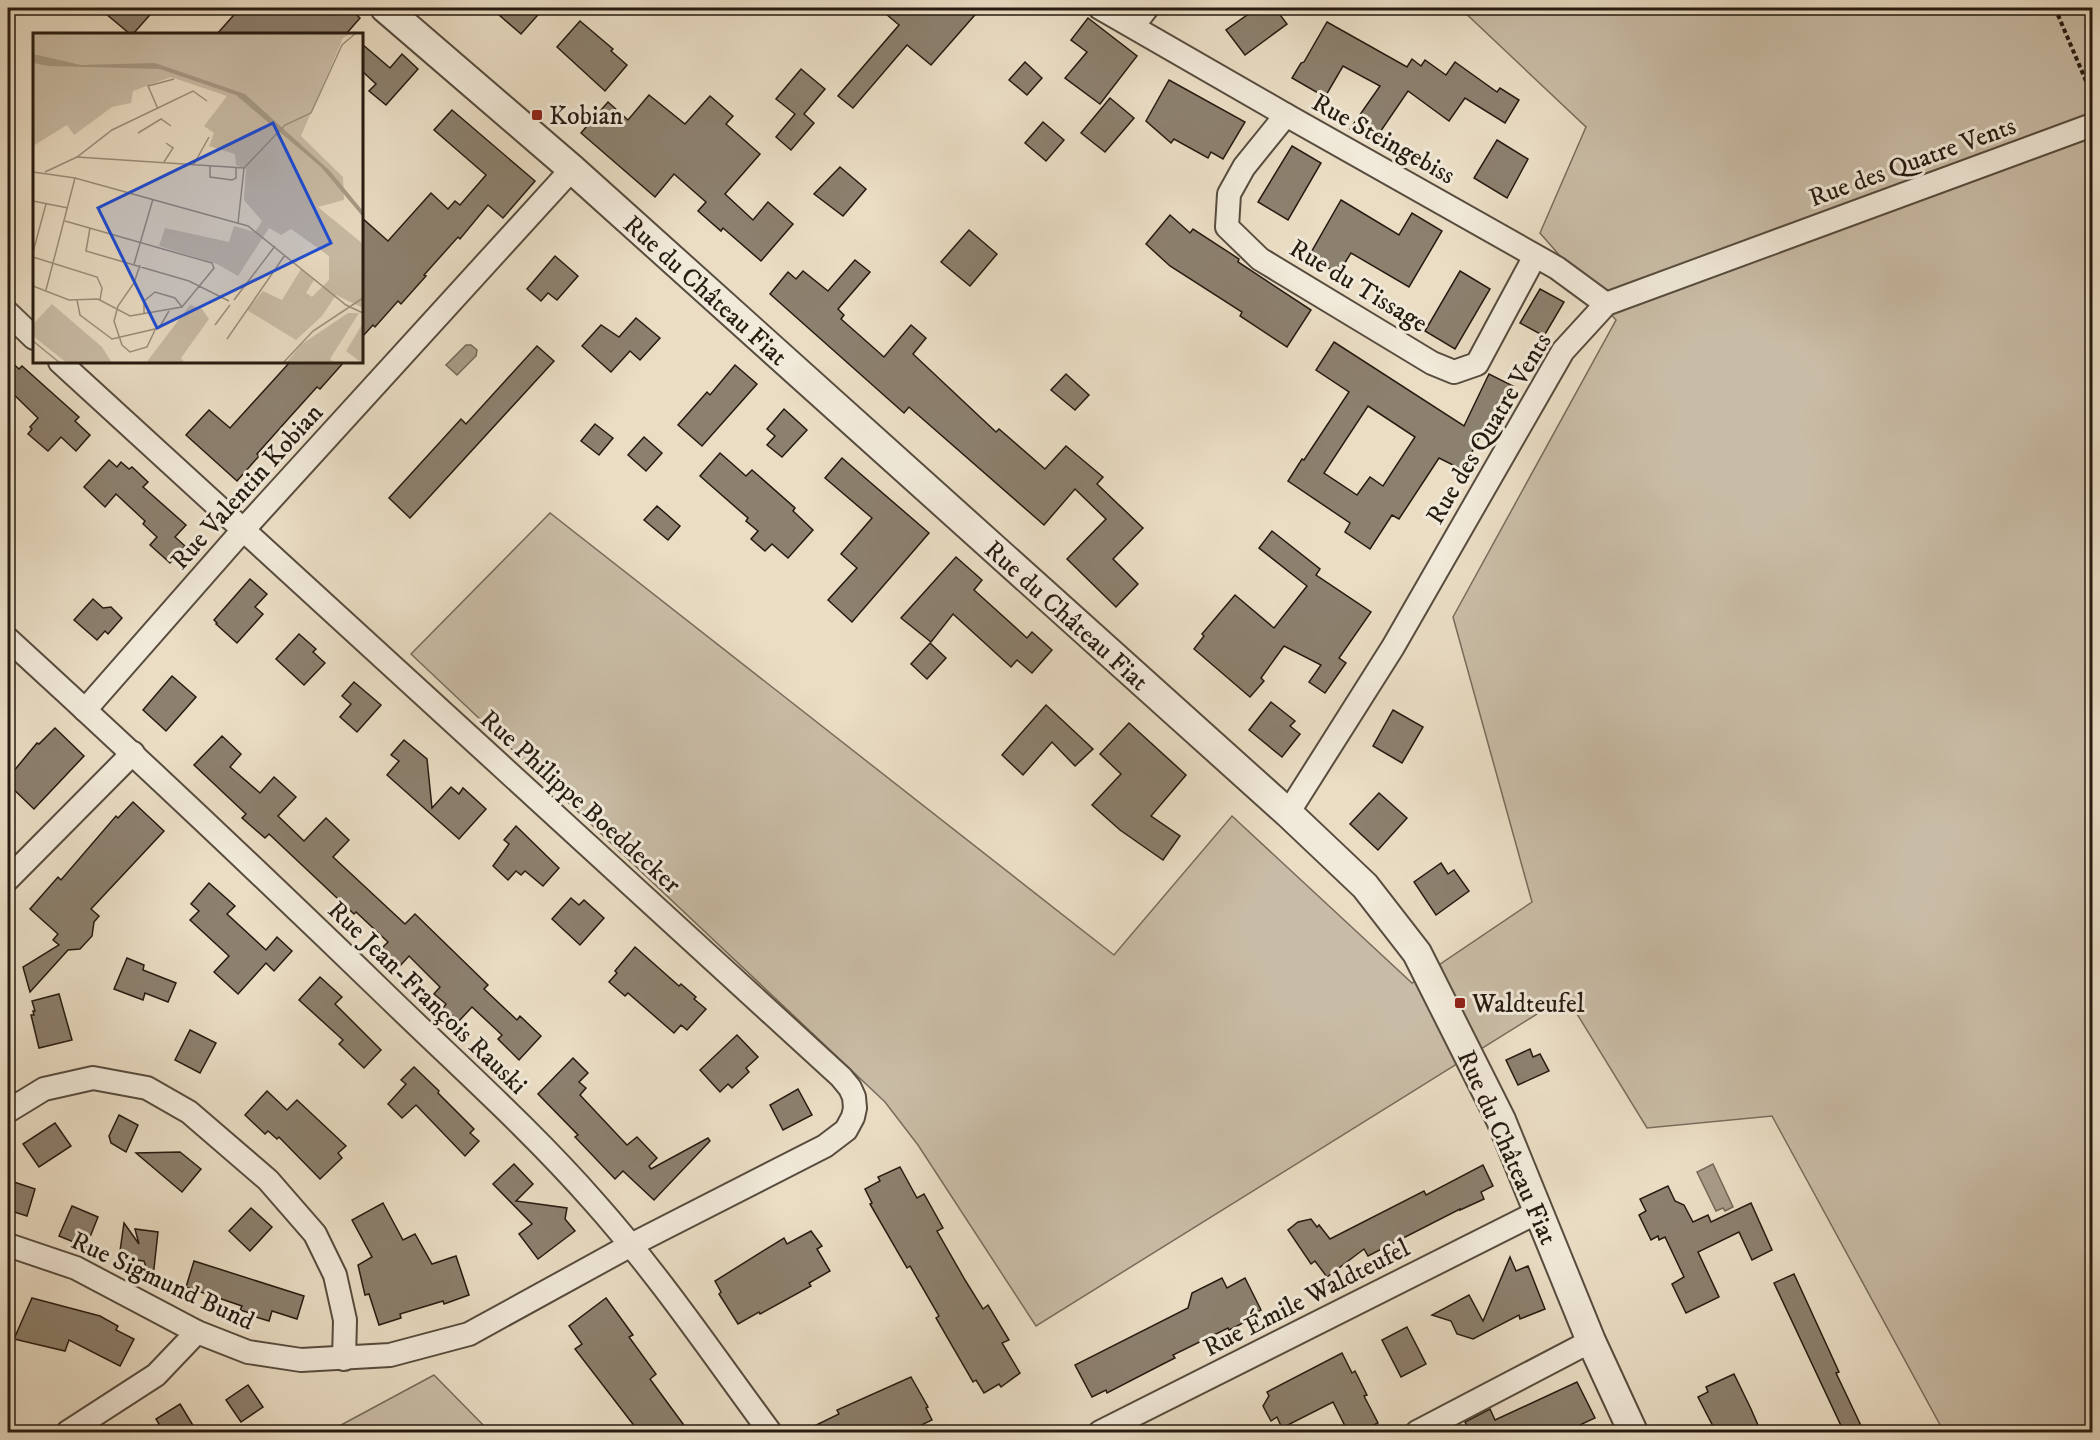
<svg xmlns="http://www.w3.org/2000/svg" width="2100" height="1440" font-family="'IM FELL DW Pica',serif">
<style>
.green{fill:#c9bca6;stroke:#786c5c;stroke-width:1.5}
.water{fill:#a79b87;stroke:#736858;stroke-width:1.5}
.building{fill:#8c806e;stroke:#261b11;stroke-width:1.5;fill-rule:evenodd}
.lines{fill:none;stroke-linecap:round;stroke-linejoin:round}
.minor-casing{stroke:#574c3e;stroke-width:26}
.tertiary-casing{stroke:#574c3e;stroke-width:32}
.path{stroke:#261b11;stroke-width:4;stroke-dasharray:4.5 3;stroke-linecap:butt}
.minor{stroke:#f1e9d9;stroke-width:22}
.tertiary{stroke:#f1e9d9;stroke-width:28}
.poi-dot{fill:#8f2418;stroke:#f1e9d9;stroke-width:2}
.labels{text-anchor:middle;stroke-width:6;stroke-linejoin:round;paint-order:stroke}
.poi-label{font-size:26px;fill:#261b11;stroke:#f1e9d9;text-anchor:start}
.street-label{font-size:26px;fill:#261b11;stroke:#f1e9d9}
.inset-road{fill:none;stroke:#9c8f7c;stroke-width:1.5}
.view{fill:#1d4ed8;fill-opacity:0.15;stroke:#1d4ed8;stroke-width:3}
.inset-edge{fill:none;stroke:#261b11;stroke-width:3}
</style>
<rect width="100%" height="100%" fill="#eaddc4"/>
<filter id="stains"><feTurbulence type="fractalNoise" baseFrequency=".00333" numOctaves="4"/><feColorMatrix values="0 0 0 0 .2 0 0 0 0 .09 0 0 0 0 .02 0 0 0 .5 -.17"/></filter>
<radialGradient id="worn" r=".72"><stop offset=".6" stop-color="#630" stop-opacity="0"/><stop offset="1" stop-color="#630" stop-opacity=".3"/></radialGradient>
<g class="green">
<polygon points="1460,8 2092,8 2092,1432 1944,1432 1772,1116 1647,1128 1566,996 1036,1326 918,1145 885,1102 411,654 550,513 1114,955 1232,816 1412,983 1532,902 1453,617 1616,320 1540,233 1586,127"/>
<polygon points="434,1375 490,1432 328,1432"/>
</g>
<g class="water">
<polygon points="466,345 471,345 477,350 476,356 457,375 446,365"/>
<polygon points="1713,1164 1733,1207 1725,1211 1723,1208 1716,1211 1697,1172"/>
</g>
<g class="building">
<polygon points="99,8 156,8 133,34 130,34"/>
<polygon points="240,8 349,8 360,18 346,34 217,34"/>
<polygon points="491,8 544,8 521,34"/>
<polygon points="879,8 981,8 931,65 907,45 853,108 838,96 899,25"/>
<polygon points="1257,8 1275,8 1287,24 1245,55 1226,30"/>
<polygon points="1088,18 1137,56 1100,104 1065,78 1087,52 1071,40"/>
<polygon points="580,21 613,49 611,51 627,65 605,91 557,47"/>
<polygon points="1327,22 1407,67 1412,59 1421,66 1425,60 1446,75 1455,62 1497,92 1500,88 1519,100 1505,123 1465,98 1449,121 1408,91 1374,141 1350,129 1380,86 1343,66 1325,97 1292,78 1301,63 1304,62"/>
<polygon points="362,44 390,68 402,54 418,69 386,105 369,91 376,84 362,71"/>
<polygon points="1025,62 1042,78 1027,95 1009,80"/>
<polygon points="801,69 825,89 804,114 814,123 791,150 776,137 795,114 776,99"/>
<polygon points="1169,80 1245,122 1223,159 1211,152 1208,158 1174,139 1171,143 1146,121"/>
<polygon points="649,95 685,124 710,96 733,116 726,124 760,154 725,194 753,220 768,202 793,224 761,261 723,228 721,231 698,211 706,202 674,174 655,197 581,133 608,102 628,120"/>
<polygon points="1110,98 1134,118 1105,152 1081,133"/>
<polygon points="452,110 535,181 503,218 488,205 460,239 458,237 424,275 426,276 401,304 398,301 375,327 373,325 362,337 362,218 388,241 431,193 448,209 455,201 460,205 486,175 434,130"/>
<polygon points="1043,122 1064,140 1046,161 1025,143"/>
<polygon points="1497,140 1528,159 1507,198 1474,178"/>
<polygon points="1292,146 1321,163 1288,220 1258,202"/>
<polygon points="840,167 866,189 843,216 814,194"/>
<polygon points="1341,200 1399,235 1412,213 1442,231 1409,287 1351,253 1338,274 1309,256"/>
<polygon points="1170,215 1190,233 1193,229 1239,259 1238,262 1311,310 1287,347 1240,316 1242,312 1170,266 1146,244"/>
<polygon points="969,230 997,254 970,286 941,262"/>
<polygon points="555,256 578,276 557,300 548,293 541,301 527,289"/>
<polygon points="855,260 870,272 838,309 844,315 841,319 884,357 911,325 926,338 913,354 996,432 999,429 1045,469 1066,446 1103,477 1097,484 1143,528 1113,559 1138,584 1116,607 1067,559 1106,519 1075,489 1044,525 909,407 904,413 770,294 788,272 796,279 803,271 828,291"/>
<polygon points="1460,271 1490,289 1455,349 1425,331"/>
<polygon points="1540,289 1564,302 1544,336 1520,323"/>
<polygon points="636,318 660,338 640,360 630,351 611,372 582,346 601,325 619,337"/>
<path d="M1334 342 1464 426 1489 374 1513 386 1497 419 1494 418 1487 432 1483 430 1463 470 1439 458 1399 519 1392 515 1370 549 1345 532 1350 523 1288 481 1302 459 1304 460 1349 392 1316 370ZM1368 406 1415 437 1383 486 1370 477 1357 495 1324 473Z"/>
<polygon points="537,346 554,361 410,518 389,498 461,419 466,424"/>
<polygon points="8,359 19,369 22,366 79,417 75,421 90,435 76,451 61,437 48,451 28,434 32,429 30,427 38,418 8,389"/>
<polygon points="290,362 344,362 320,389 317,387 289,418 257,454 259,456 237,481 186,435 209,410 230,428"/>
<polygon points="735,365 757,384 702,446 678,425 707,392 710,395"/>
<polygon points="1066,374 1089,395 1075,410 1051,390"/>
<polygon points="784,409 807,430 782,457 767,445 775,436 767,429"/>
<polygon points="595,424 613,438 599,455 581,441"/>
<polygon points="644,437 662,453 646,471 628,455"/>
<polygon points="720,453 746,476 752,470 795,508 793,511 813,530 788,558 772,544 765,551 751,539 758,531 746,521 748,518 700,476"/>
<polygon points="842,458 929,533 852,622 828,600 857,568 841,554 872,518 825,478"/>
<polygon points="109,460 117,467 121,462 129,469 132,467 148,482 143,487 186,525 175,537 185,546 170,563 150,545 157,537 143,524 145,521 116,494 105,507 84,487"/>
<polygon points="657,506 680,526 668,540 644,520"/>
<polygon points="1272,531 1320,569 1316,575 1371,612 1339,658 1346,663 1325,693 1309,682 1321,665 1284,646 1261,678 1264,681 1250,697 1194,649 1204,636 1202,634 1235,595 1274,628 1307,586 1259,548"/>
<polygon points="956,557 982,580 974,590 1027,638 1032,632 1052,650 1032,673 1017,660 1011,667 953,614 931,642 901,618"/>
<polygon points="250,579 267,594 255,607 263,614 237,643 216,624 217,623 214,620"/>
<polygon points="93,599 103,608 111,607 122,618 108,634 105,631 97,640 74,620"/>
<polygon points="299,634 316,649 313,652 325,663 304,685 276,659"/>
<polygon points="930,643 946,658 927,679 911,664"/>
<polygon points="172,676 196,697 166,731 143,710"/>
<polygon points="354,682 381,705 357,732 340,717 351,704 342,696"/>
<polygon points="1271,702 1295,721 1290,726 1300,734 1282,757 1249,730"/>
<polygon points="1046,705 1093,749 1075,766 1052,742 1023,775 1002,755"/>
<polygon points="1393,710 1423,727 1402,763 1373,746"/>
<polygon points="1129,723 1186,775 1151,816 1180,836 1163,860 1120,830 1092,805 1121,774 1100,754"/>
<polygon points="55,728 84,756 34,809 8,784 8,778 37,743 39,744"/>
<polygon points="222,736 241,754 230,767 260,793 274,777 296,797 278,816 304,841 326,818 349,840 333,857 405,924 415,914 488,985 484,989 517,1020 520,1016 541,1036 519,1060 498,1039 502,1035 472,1007 458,1022 443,1008 446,1004 434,994 440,987 409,956 399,967 380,950 388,942 356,912 354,914 269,834 265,838 242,818 246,814 194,765"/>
<polygon points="404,740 427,759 432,808 451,787 459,794 463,788 486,809 459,839 387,775 399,761 391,755"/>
<polygon points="1379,793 1407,818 1378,850 1350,824"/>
<polygon points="133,802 164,831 91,909 99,916 94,922 92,936 80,949 68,950 30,992 23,967 59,945 53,940 58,934 30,909 58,877 61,880 116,816 118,818"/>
<polygon points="516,826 559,868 543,886 525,871 521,875 516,871 508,880 493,866 509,844 504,840"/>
<polygon points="1441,863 1448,874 1454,870 1469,891 1436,915 1414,882"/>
<polygon points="209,883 235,906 227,914 266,950 277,937 292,951 274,971 266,963 238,994 214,972 229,956 190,920 199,911 191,904"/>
<polygon points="571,898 579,905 584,900 604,918 580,945 552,919"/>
<polygon points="635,947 679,986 681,984 696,997 694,999 706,1009 687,1030 681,1025 674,1033 628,993 625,996 609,982 617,973 615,971"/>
<polygon points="127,958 144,965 143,970 176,983 168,1002 145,993 143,1000 114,989"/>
<polygon points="320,977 342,997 335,1004 381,1050 364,1068 339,1044 343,1040 299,1000"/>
<polygon points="59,994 72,1040 39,1048 31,1015 34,1015 33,1011 35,1011 32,1001"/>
<polygon points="190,1030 216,1043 200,1073 175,1060"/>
<polygon points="737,1035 758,1057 746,1068 749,1072 732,1088 728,1084 720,1092 700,1070"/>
<polygon points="1530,1049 1533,1057 1540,1054 1549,1071 1518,1085 1506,1060"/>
<polygon points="573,1058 588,1073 579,1082 586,1088 580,1095 627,1145 637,1137 657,1158 649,1166 651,1169 708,1138 710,1141 654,1200 623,1171 615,1179 575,1137 578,1135 538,1094"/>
<polygon points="414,1067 439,1091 438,1093 474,1129 470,1133 479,1141 465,1156 416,1105 402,1118 388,1104 406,1084 401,1080"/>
<polygon points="798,1089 812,1115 783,1130 770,1105"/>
<polygon points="267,1091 287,1110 297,1100 346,1146 338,1153 342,1158 320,1179 279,1137 277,1139 268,1131 265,1134 245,1115"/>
<polygon points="119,1115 138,1125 126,1152 111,1143 109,1136"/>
<polygon points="55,1123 71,1146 39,1167 23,1144"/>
<polygon points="180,1152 201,1169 182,1192 136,1153"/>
<polygon points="514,1164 533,1184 516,1201 567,1208 565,1219 575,1231 538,1259 519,1234 532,1224 493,1184"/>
<polygon points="1483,1165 1493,1186 1481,1192 1484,1199 1460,1210 1460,1209 1368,1256 1364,1249 1327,1277 1315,1261 1311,1264 1288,1230 1298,1222 1311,1219 1317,1227 1319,1225 1330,1239 1424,1191 1426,1195"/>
<polygon points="900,1167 917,1198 924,1194 943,1228 937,1231 965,1280 983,1309 988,1305 1009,1340 1002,1343 1020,1373 1001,1387 999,1384 984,1393 976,1380 973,1382 936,1318 939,1316 910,1266 907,1268 870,1204 872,1203 865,1189 880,1181 878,1177"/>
<polygon points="8,1180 35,1189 27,1216 8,1210"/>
<polygon points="1668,1186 1675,1201 1684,1205 1693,1222 1708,1215 1711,1222 1751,1203 1772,1250 1752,1260 1739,1232 1698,1252 1719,1297 1686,1313 1672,1284 1684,1277 1665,1237 1659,1240 1658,1236 1651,1240 1639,1215 1646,1211 1640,1199"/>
<polygon points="383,1203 403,1240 415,1234 432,1264 456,1256 469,1295 444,1304 443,1301 400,1314 401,1318 379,1325 369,1294 365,1295 358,1265 372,1257 352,1220"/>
<polygon points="72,1206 98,1217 86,1247 59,1236"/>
<polygon points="251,1208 272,1227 250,1251 229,1231"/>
<polygon points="124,1223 139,1244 135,1229 158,1232 152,1286 144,1261 119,1258"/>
<polygon points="811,1231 822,1246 817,1249 830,1271 809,1283 811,1286 760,1314 759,1312 738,1324 719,1294 721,1292 715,1281 784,1238 787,1244"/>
<polygon points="1510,1257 1516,1271 1528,1266 1545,1309 1520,1319 1519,1315 1473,1339 1457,1334 1451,1321 1432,1315 1469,1295 1483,1321"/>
<polygon points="194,1261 304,1296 297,1319 272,1311 269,1321 249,1315 250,1313 240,1310 242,1306 186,1287"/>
<polygon points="1794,1274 1839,1372 1836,1373 1864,1432 1844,1432 1774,1283"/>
<polygon points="1222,1278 1227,1288 1245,1278 1261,1310 1247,1318 1248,1320 1239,1325 1229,1330 1228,1328 1173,1355 1175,1358 1163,1364 1107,1393 1106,1390 1092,1397 1075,1365 1188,1308 1192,1293"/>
<polygon points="32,1298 100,1316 118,1326 116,1330 134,1339 120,1366 69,1340 65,1351 14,1339"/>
<polygon points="606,1298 633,1335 629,1337 656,1374 650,1379 689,1432 639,1432 575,1349 582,1344 569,1326"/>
<polygon points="1407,1327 1426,1364 1401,1377 1382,1340"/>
<polygon points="1342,1353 1352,1373 1355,1371 1367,1395 1364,1396 1378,1423 1360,1432 1348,1432 1333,1402 1282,1428 1277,1417 1271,1421 1263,1406 1269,1396 1267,1392"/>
<polygon points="1734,1374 1751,1409 1761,1432 1716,1432 1698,1397 1708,1392 1706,1387"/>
<polygon points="911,1377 928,1407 926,1408 932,1420 907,1432 802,1432 839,1414 837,1410"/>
<polygon points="1577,1382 1595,1418 1565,1432 1470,1432 1465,1422 1490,1409 1495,1420"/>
<polygon points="248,1385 263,1407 241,1422 226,1400"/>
<polygon points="180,1404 197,1432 156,1432 159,1424 156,1419"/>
</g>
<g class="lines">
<g class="minor-casing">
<g id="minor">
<polyline points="1100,8 1286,115 1557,268 1606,304"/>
<polyline points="1133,26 1147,8"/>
<polyline points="1286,115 1244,167 1229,194 1227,227 1260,259 1432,363 1454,372 1477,364 1535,256"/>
<polyline points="8,313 34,338"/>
<path d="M8 639C137 757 265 878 391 1000 460 1067 532 1131 595 1203 659 1275 713 1355 770 1432"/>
<polyline points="85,710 243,530 572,169"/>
<polyline points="1288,813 1393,647 1563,351 1606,304 2092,125"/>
<polyline points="8,879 133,753"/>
<polyline points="8,1111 44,1089 93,1078 147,1088 189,1112 268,1180 315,1234 335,1275 345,1320 344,1359"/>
<polyline points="8,1245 76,1268 197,1332 248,1352 301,1360 390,1355 469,1334 631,1245 825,1146 846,1130 853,1117 855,1108 854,1097 850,1088 841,1077 60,362"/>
<polyline points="68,1432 156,1375 197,1332"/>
<polyline points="1100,1432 1538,1212"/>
<polyline points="1417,1432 1591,1341"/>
</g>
</g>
<g class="tertiary-casing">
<polyline id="tertiary" points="385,8 572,169 1288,813 1365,886 1417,953 1501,1120 1591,1341 1633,1432"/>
</g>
<polyline class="path" points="2055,8 2092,95"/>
<use href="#minor" class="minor"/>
<use href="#tertiary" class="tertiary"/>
</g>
<g class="poi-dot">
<rect x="531" y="109" width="12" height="12" rx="3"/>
<rect x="1454" y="997" width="12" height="12" rx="3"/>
</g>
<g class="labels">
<g class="poi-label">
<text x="549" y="124">Kobian</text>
<text x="1472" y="1012">Waldteufel</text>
</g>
<g class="street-label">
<text transform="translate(1384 138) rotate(29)" y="9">Rue Steingebiss</text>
<text transform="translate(1912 161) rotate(-20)" y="9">Rue des Quatre Vents</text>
<text transform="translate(1359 285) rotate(31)" y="9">Rue du Tissage</text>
<text transform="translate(706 290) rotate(42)" y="9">Rue du Château Fiat</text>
<text transform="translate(1488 428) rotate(-59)" y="9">Rue des Quatre Vents</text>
<text transform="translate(246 486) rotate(-48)" y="9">Rue Valentin Kobian</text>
<text transform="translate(1067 615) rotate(42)" y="9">Rue du Château Fiat</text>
<text transform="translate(581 801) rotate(42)" y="9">Rue Philippe Boeddecker</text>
<text transform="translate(428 997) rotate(44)" y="9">Rue Jean-François Rauski</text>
<text transform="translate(1508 1147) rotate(66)" y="9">Rue du Château Fiat</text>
<text transform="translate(163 1280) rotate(25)" y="9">Rue Sigmund Bund</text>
<text transform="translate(1306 1297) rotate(-27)" y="9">Rue Émile Waldteufel</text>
</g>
</g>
<g transform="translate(33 33)">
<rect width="330" height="330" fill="#eaddc4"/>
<path d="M0 0H319L310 5 268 103 310 144 311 167 285 174 330 211V275L303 262 289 283 263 307 214 277 230 258 249 267 268 236 281 247 273 260 279 264 296 247V223L258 196 248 202 236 195 205 243 184 231 126 213 132 195 196 209 201 193 222 199 229 188 211 167 213 136 203 132 202 121 176 113 181 100 171 93 194 63 138 44 100 58 98 70 79 74 41 102 34 92 0 113ZM19 271 69 314 79 330H34L0 303V291ZM157 272 169 276 176 286 148 325 152 330H113ZM315 280H326L297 326 302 330H253L269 311ZM330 290V328L329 330 313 318Z" fill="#c9bca6"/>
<path d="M0 21 48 32 122 30 212 61 297 138 330 178V184L288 134 203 62 127 36 16 33 0 30Z" fill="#a79b87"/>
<path class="inset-road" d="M125 76 115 53 141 46M105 100 128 86 138 93M44 124 211 135M131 129 140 115 133 110M161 131 176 104M177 132V144L199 147 203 145V134M0 139 42 145 215 193 313 272 330 280M12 139 44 124 79 97 160 58 174 68M0 168 35 175M205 190 211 135 252 92 278 80 309 12 323 0M57 195 53 218 156 248 196 268M0 219 13 171M0 224 64 244 69 255 67 267M101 231 120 166M107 232 101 250 85 273 81 288 89 312 97 319 114 314 122 297M0 253 36 267 65 266 97 283 149 274 181 235 179 230 32 188M13 257 42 145M44 267 47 282 79 306 126 295 136 278M201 267 242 213M111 280V268L122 259 142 265 149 274M182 292 197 272M194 306 252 222M0 308 27 330M250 330 280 298 330 265"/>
<path class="view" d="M240 90 298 210 124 295 65 175Z"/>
<rect width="330" height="330" class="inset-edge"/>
</g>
<rect width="2100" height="1440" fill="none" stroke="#eaddc4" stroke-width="30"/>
<rect x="9" y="9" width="2082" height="1422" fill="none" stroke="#261b11" stroke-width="3"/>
<rect x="15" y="15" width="2070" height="1410" fill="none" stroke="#261b11" stroke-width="1.5"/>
<rect width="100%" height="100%" filter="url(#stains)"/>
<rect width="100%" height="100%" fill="url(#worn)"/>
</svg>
